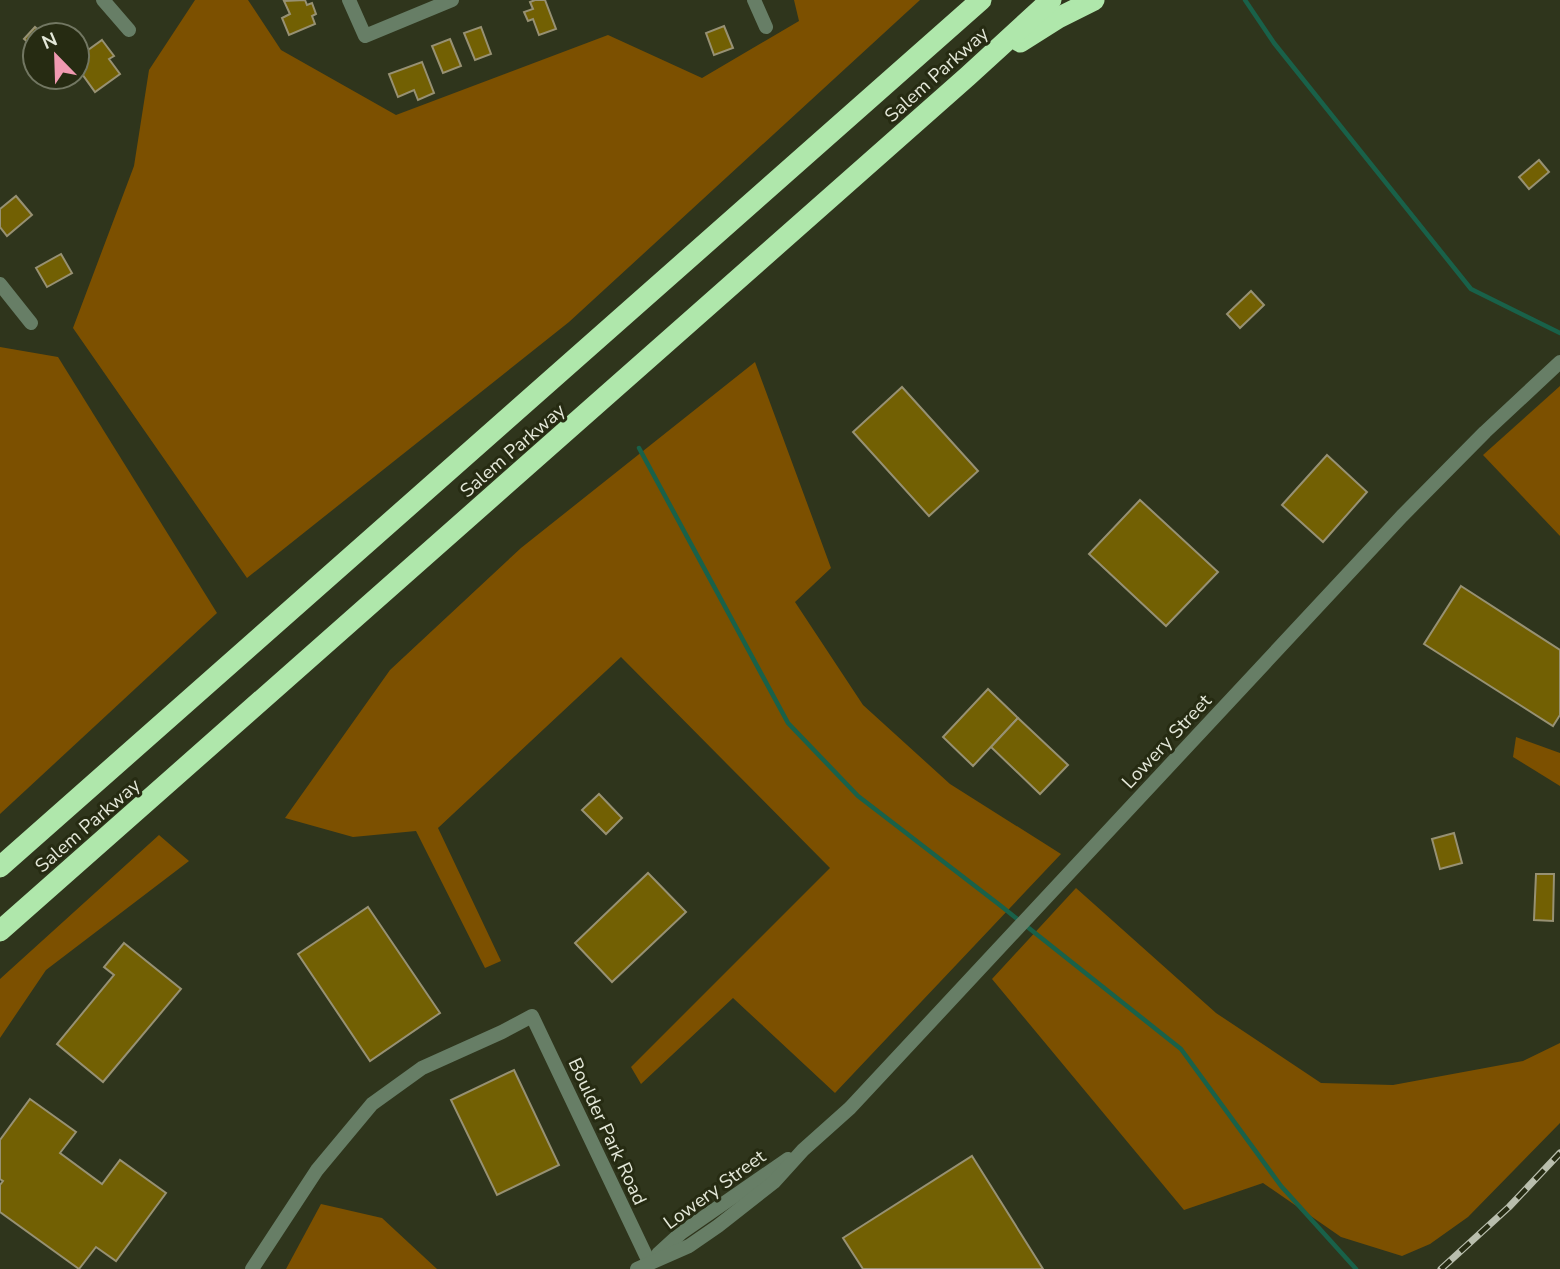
<svg xmlns="http://www.w3.org/2000/svg" width="1560" height="1269" font-family="'Nunito Sans',sans-serif">
<style>
.forest{fill:#7c5000}
.lines{fill:none;stroke-linecap:round;stroke-linejoin:round}
.stream{stroke:#196149;stroke-width:4.5}
.building{fill:#726003;stroke:#979173;stroke-width:2}
.street{stroke:#677e66;stroke-width:14}
.highway{stroke:#afe7ab;stroke-width:21}
.rail-casing{stroke:#b9bead;stroke-width:7}
.rail{stroke:#262b12;stroke-width:4.5;stroke-dasharray:13;stroke-linecap:butt}
.labels{text-anchor:middle;stroke-width:6;stroke-linejoin:round;paint-order:stroke}
.street-label{font-size:19px;fill:#e4e8d9;stroke:#262b12}
</style>
<rect width="100%" height="100%" fill="#2f351c"/>
<g class="forest">
<polygon points="195,0 248,0 281,50 396,115 608,35 702,78 799,21 794,0 920,0 569,322 247,578 73,328 134,166 149,70"/>
<polygon points="0,347 58,357 217,613 0,814"/>
<polygon points="755,362 831,568 795,602 863,705 950,784 1061,854 835,1093 733,998 641,1084 631,1067 830,868 621,657 438,828 501,961 485,968 416,831 353,837 285,818 390,670 521,548"/>
<polygon points="1560,386 1560,536 1483,455"/>
<polygon points="1516,737 1560,753 1560,786 1513,757"/>
<polygon points="159,835 189,861 46,970 0,1038 0,979"/>
<polygon points="1076,888 1216,1013 1321,1083 1393,1085 1523,1061 1560,1043 1560,1123 1468,1217 1430,1244 1402,1256 1341,1237 1263,1183 1184,1210 992,979"/>
<polygon points="321,1204 382,1218 437,1269 286,1269"/>
</g>
<g class="lines">
<g class="stream">
<polyline points="1245,0 1274,43 1471,289 1560,333"/>
<polyline points="639,448 788,723 858,796 1001,906 1181,1049 1281,1186 1356,1269"/>
</g>
</g>
<g class="building">
<polygon points="305,0 307,5 312,3 316,14 312,16 315,24 289,35 282,18 290,14 284,1"/>
<polygon points="535,0 545,0 556,29 539,35 533,19 528,21 524,12 533,9 530,2"/>
<polygon points="724,26 733,48 714,55 706,33"/>
<polygon points="35,27 44,35 35,35 35,48 24,39"/>
<polygon points="481,27 491,54 475,60 464,33"/>
<polygon points="450,39 461,66 443,73 432,46"/>
<polygon points="102,40 114,56 109,59 120,74 95,92 80,71 82,70 77,63 77,58"/>
<polygon points="422,62 434,93 418,100 414,90 398,97 389,74"/>
<polygon points="1539,160 1549,172 1529,189 1519,177"/>
<polygon points="16,196 32,215 7,236 0,227 0,209"/>
<polygon points="61,254 72,273 47,287 36,268"/>
<polygon points="1251,291 1264,305 1240,328 1227,314"/>
<polygon points="902,387 978,471 929,516 853,432"/>
<polygon points="1327,455 1367,492 1323,542 1282,505"/>
<polygon points="1140,500 1218,572 1166,626 1089,554"/>
<polygon points="1461,586 1560,650 1560,715 1553,726 1424,644"/>
<polygon points="988,689 1018,718 973,766 943,737"/>
<polygon points="1018,718 1068,765 1040,794 991,747"/>
<polygon points="599,794 622,818 606,834 582,810"/>
<polygon points="1454,833 1462,863 1440,869 1432,839"/>
<polygon points="648,873 686,912 612,982 575,943"/>
<polygon points="1536,874 1554,874 1553,921 1534,920"/>
<polygon points="368,907 440,1013 370,1061 298,954"/>
<polygon points="124,943 181,989 103,1082 57,1044 114,975 104,967"/>
<polygon points="514,1070 559,1165 497,1195 451,1100"/>
<polygon points="30,1099 76,1132 60,1153 102,1184 120,1160 166,1193 116,1261 96,1247 79,1269 0,1212 0,1185 3,1181 0,1179 0,1140"/>
<polygon points="972,1156 1043,1269 863,1269 843,1238"/>
</g>
<g class="lines">
<g class="street">
<polyline points="103,0 129,30"/>
<polyline points="349,0 365,36 452,0"/>
<polyline points="754,0 766,27"/>
<polyline points="0,284 31,323"/>
<polyline points="658,1254 681,1233 788,1159"/>
<polyline points="252,1269 317,1170 372,1104 422,1068 502,1032 532,1016 649,1262"/>
<polyline points="637,1269 689,1246 718,1226 774,1182 803,1150 850,1108 1402,516 1485,432 1560,362"/>
</g>
<g class="highway">
<polyline points="1020,42 1058,18 1094,0"/>
<polyline points="0,867 981,0"/>
<polyline points="0,931 968,76 1051,0"/>
</g>
<g class="rail-casing">
<polyline id="rail" points="1441,1269 1509,1207 1560,1153"/>
</g>
<use href="#rail" class="rail"/>
</g>
<g class="labels">
<g class="street-label">
<text transform="translate(936 74) rotate(-42)" y="7">Salem Parkway</text>
<text transform="translate(512 450) rotate(-41)" y="7">Salem Parkway</text>
<text transform="translate(1166 741) rotate(-47)" y="7">Lowery Street</text>
<text transform="translate(87 825) rotate(-41)" y="7">Salem Parkway</text>
<text transform="translate(608 1131) rotate(65)" y="7">Boulder Park Road</text>
<text transform="translate(714 1189) rotate(-36)" y="7">Lowery Street</text>
</g>
</g>
<g transform="translate(56 56) rotate(337)"><circle r="33" fill="#262b12" stroke="#727762" stroke-width="2"/>
<path d="M0-5L12 26L0 18L-12 26Z" fill="#f19ab1"/>
<text y="-10" font-size="19" font-weight="bold" text-anchor="middle" fill="#e4e8d9">N</text>
</g>
</svg>
